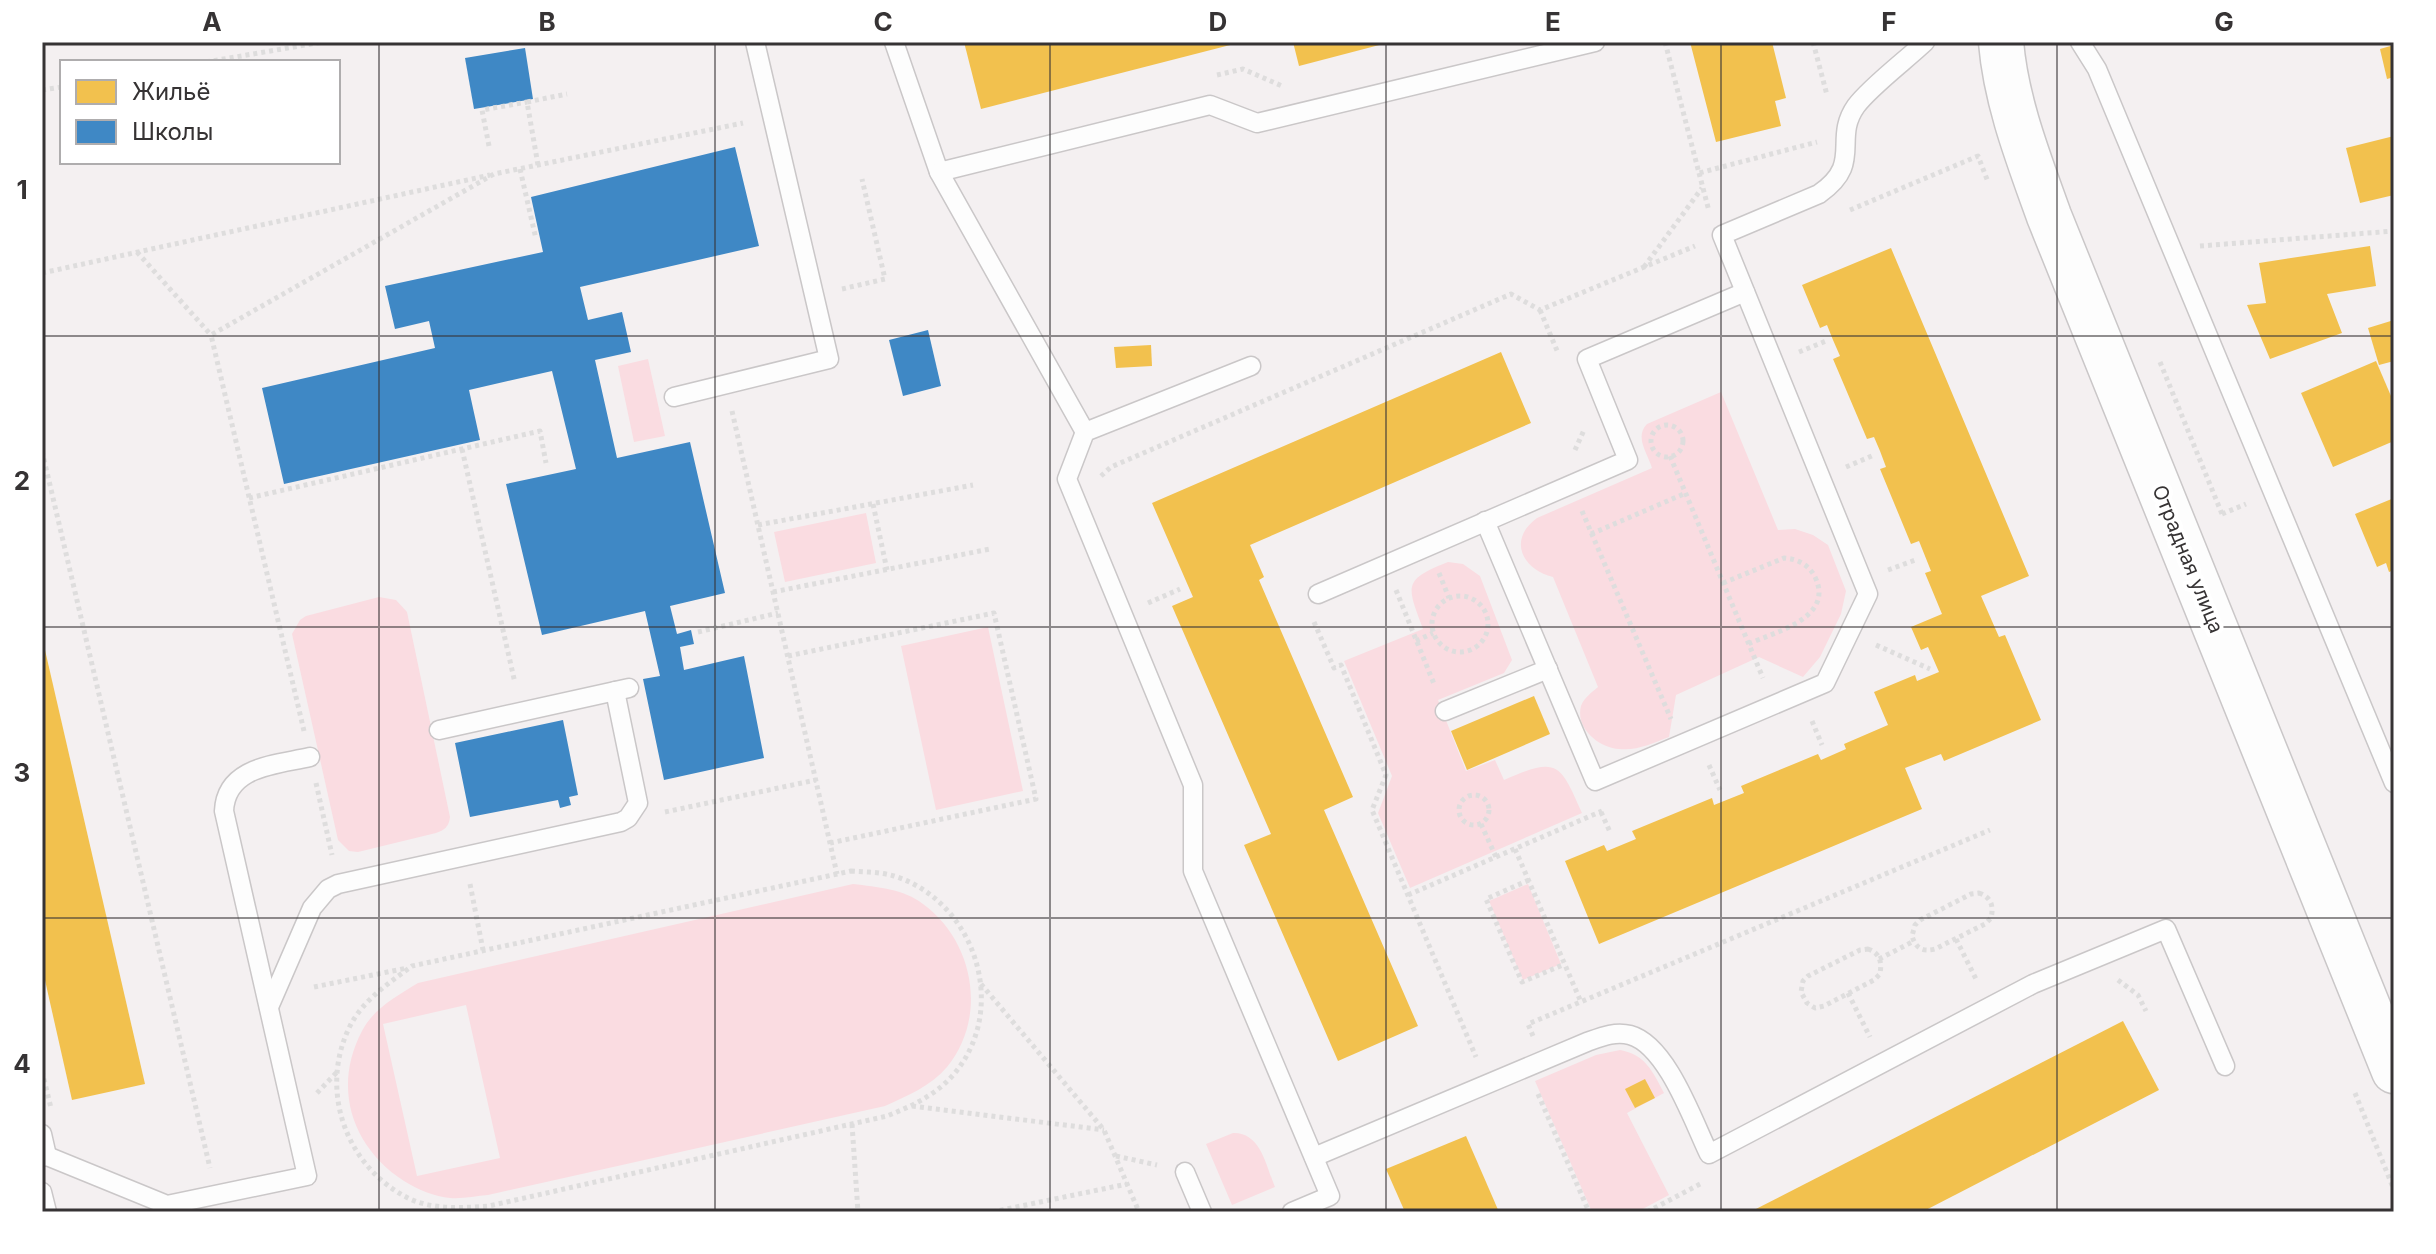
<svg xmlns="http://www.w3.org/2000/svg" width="2436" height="1254" font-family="Inter,sans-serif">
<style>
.green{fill:#fadce1;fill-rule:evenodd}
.homes{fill:#f2c14e}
.schools{fill:#3f88c5}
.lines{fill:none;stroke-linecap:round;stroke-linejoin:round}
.service-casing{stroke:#cac7c8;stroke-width:21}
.tertiary-casing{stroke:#cac7c8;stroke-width:47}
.path{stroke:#dedddd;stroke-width:5;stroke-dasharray:4 4;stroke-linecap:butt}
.service{stroke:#fdfdfd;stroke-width:18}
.tertiary{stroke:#fdfdfd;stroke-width:44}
.grid{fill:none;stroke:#363334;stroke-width:2;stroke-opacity:0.55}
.labels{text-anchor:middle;stroke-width:8;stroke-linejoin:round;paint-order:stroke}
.street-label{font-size:20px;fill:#363334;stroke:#fff}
.neatline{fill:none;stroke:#363334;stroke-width:3}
.grid-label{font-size:26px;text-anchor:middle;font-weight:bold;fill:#363334}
</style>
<rect width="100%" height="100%" fill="#f4f0f1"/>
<g class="green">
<polygon points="648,359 665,436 634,442 618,366"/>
<path d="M1721 392 1778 530 1795 529 1813 535 1828 545 1846 591 1841 614 1820 657 1803 677 1759 657 1676 695 1669 737C1653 743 1637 751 1619 749 1600 748 1575 729 1581 706 1584 698 1592 692 1598 687L1553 577C1521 569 1508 539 1537 518L1652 468C1648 454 1634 437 1647 424Z"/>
<polygon points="866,513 876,563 785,582 774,532"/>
<path d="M1448 562 1463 564 1480 576 1512 660 1504 673 1438 700 1466 771 1495 760 1504 780C1558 756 1560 763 1582 813L1410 888 1378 813 1392 776 1344 661 1423 629C1407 586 1402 580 1448 562Z"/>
<path d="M379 597 396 600 407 612 450 817C449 826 445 830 436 833L358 852 349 851 338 840 292 634 300 620 306 616Z"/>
<polygon points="988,627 1023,791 936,810 901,646"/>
<path d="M853 884C877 887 904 889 923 904 974 941 988 1017 947 1067 931 1086 907 1096 885 1106L488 1195C476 1196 462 1199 450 1198 435 1197 417 1189 404 1181 352 1147 332 1088 362 1031 374 1008 397 996 418 983ZM466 1005 500 1158 417 1176 383 1024Z"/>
<polygon points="1528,884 1561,964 1523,980 1489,901"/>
<path d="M1620 1050C1645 1054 1653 1072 1664 1093L1627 1113 1669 1195 1637 1212H1592L1535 1081 1596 1055Z"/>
<path d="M1233 1133C1261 1132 1266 1166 1275 1187L1232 1205 1206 1144Z"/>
</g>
<g class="homes">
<polygon points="964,42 1238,42 1238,43 981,109"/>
<polygon points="1293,42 1387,42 1387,43 1299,66"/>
<polygon points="1690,42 1772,42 1786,98 1775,101 1781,126 1716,142"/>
<polygon points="2394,45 2394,77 2387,79 2380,49"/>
<polygon points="2394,136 2394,195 2360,203 2346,148"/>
<polygon points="2370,246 2376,286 2327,294 2342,333 2270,359 2247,305 2266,303 2259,263"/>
<polygon points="1891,248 2029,576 1981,596 1999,637 2005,635 2041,720 1944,761 1941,754 1905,768 1922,809 1599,944 1565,861 1604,845 1607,851 1636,839 1632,831 1712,798 1714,805 1744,793 1741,786 1818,754 1821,760 1846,749 1844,744 1888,725 1874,692 1915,675 1917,681 1939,672 1928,647 1921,650 1911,627 1942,614 1925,573 1931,571 1919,541 1911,544 1880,469 1886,467 1880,451 1874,437 1867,439 1833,359 1840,356 1833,340 1827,325 1820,328 1802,285"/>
<polygon points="2394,320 2394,361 2379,365 2368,328"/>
<polygon points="1151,345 1152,366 1116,368 1114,347"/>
<polygon points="1501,352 1531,423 1250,545 1264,577 1259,580 1353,797 1324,810 1418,1026 1338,1061 1244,845 1271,834 1172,606 1193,597 1152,503"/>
<polygon points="2376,361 2394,403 2394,441 2333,467 2301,393"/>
<polygon points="2394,498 2394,570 2389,572 2386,563 2377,567 2355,514"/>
<polygon points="42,637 145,1084 72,1100 42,967"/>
<polygon points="1534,696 1550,734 1467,770 1451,731"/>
<polygon points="2123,1021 2159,1090 1922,1212 1750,1212"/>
<polygon points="1645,1079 1655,1098 1635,1108 1625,1089"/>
<polygon points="1466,1136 1499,1212 1405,1212 1386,1169"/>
</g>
<g class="schools">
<polygon points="525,48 533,99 474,109 465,58"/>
<polygon points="735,147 759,246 580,287 588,320 622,312 631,352 595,360 617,458 690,442 725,593 670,606 677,634 691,630 694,644 680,647 684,670 744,656 764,758 664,780 643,679 660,676 645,611 542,635 506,484 576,469 552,371 469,390 480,440 284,484 262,388 435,348 429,321 395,329 385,286 543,252 531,197"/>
<polygon points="928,330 941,386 903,396 889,340"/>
<polygon points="563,720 578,795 569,797 571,805 560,808 558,800 470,817 455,743"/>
</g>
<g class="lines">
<g class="service-casing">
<g id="service">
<polyline points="894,42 939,172 1085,432"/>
<polyline points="2080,42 2097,69 2394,783"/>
<polyline points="939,172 1210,105 1257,123 1595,42"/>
<polyline points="1251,366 1085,432 1067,479 1193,785 1193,871 1330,1196 1292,1212"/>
<polyline points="674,397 829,359 755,42"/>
<path d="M1485 521 1595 781 1825 683 1868 594 1722 235 1819 194C1864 163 1832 140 1856 106 1870 87 1906 60 1925 42"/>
<polyline points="1318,594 1628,460 1587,359 1745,292"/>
<polyline points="1445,711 1548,669"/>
<polyline points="439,730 629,688"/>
<polyline points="269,1007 312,908 328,889 338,884 621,822 628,818 638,803 615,691"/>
<polyline points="42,1134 47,1156"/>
<path d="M42 1157 47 1156 167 1205 307 1176 224 811C226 766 276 765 310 757"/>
<path d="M1314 1157 1587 1042C1601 1037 1615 1031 1630 1035 1667 1045 1693 1121 1709 1154L2033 984 2166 929 2225 1066"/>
<polyline points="1185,1172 1202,1212"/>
<polyline points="42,1192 47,1212"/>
</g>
</g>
<g class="tertiary-casing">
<path id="tertiary" d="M2001 42C2006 102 2029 160 2049 216L2394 1071"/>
</g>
<g class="path">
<polyline points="1665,42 1699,173 1817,142"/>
<polyline points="1813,42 1827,95"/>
<polyline points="206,62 323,42"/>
<polyline points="1217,75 1243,69 1282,86"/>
<polyline points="42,90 62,87"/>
<polyline points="489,146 482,110 527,102"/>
<polyline points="538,165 527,102 567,94"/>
<polyline points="520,169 536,239"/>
<polyline points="1699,173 1709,211"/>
<polyline points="1850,210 1978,156 1988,182"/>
<polyline points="2200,246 2394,231"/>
<polyline points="137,252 211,335"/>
<polyline points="1644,267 1702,188"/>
<polyline points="42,273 490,175"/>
<polyline points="842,289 885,279 862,179"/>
<polyline points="1540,310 1558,353"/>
<polyline points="1799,352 1826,341"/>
<polyline points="2160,362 2222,514"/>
<polyline points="732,411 837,874"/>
<circle cx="1667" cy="441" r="16"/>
<polyline points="462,449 515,683"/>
<polyline points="1575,450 1584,430"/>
<polyline points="42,451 210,1168"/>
<polyline points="1670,456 1763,678"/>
<polyline points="1846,467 1874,455"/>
<polyline points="1101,476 1111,467 1511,294 1540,310 1695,246"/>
<polyline points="249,498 540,431 546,463"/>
<polyline points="873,504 887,570"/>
<polyline points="1582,511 1671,719"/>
<polyline points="2222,514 2246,504"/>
<polyline points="758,525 973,485"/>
<polyline points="1591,534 1686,493"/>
<polyline points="1888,570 1918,559"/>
<polyline points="1439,573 1449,598"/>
<path d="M1723 583 1784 558C1798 559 1809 565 1815 577 1835 618 1775 632 1748 644"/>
<polyline points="1396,590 1434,684"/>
<polyline points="773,592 990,549"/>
<circle cx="1460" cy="624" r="28"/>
<polyline points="1148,603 1180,589"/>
<polyline points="1314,622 1334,668 1341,665 1386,775 1372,810 1476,1057"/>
<polyline points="698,632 778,613"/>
<polyline points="1416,641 1433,633"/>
<polyline points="1876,645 1930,669"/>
<polyline points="788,656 994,613 1036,799 830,843"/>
<polyline points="1812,721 1822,745"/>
<polyline points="304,731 211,335 494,174 743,123"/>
<polyline points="1709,765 1720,790"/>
<polyline points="316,783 332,855"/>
<circle cx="1474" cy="810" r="15"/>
<polyline points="665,812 816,780"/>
<polyline points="1601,812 1610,832"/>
<polyline points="1481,824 1496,857"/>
<polyline points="1515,849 1581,1002"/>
<path d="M851 871C865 872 881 872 894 876 975 901 1010 1008 954 1074 936 1095 912 1106 887 1116L489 1206C462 1208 435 1210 410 1199 346 1168 318 1090 350 1026 363 1000 389 983 412 966Z"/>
<polyline points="1529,880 1486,899 1522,982 1565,964"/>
<polyline points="470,884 483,950"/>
<path d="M1979 893C1991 897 1994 906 1991 918L1985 924 1935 949C1923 952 1916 949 1912 936L1915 925 1920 920 1971 894Z"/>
<polyline points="1408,895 1602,811"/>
<polyline points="1956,939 1977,981"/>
<path d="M1868 949C1880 953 1882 962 1880 974L1874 980 1824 1006 1815 1008 1807 1003 1801 992 1803 981 1808 976 1860 950Z"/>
<polyline points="1879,959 1914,941"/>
<polyline points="2118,980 2138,995 2146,1011"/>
<polyline points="981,984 1104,1130 1139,1212"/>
<polyline points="314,987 407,968"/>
<polyline points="1848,993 1870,1037"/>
<polyline points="1533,1036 1528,1024 1990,830"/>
<polyline points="42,1071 51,1108"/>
<polyline points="317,1093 337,1072"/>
<polyline points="2355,1093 2394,1190"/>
<polyline points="1538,1094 1589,1212"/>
<polyline points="912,1106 1104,1130"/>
<polyline points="852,1124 858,1212"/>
<polyline points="1116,1156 1157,1165"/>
<polyline points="992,1212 1127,1184"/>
<polyline points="1647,1212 1702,1183"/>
</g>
<use href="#service" class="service"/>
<use href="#tertiary" class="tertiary"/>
</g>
<path class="grid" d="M379 42V1212M715 42V1212M1050 42V1212M1386 42V1212M1721 42V1212M2057 42V1212M42 336H2394M42 627H2394M42 918H2394"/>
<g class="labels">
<g class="street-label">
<text transform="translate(2188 559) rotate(68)" y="7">Отрадная улица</text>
</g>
</g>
<rect width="2436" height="1254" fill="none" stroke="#ffffff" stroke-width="88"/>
<rect x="60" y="60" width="280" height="104" fill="#ffffff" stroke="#afadae" stroke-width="2"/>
<rect x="76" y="80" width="40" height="24" fill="#f2c14e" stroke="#afadae" stroke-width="2"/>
<text x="132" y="100" font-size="24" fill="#363334">Жильё</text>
<rect x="76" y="120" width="40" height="24" fill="#3f88c5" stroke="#afadae" stroke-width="2"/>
<text x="132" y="140" font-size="24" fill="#363334">Школы</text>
<rect x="44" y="44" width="2348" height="1166" class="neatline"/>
<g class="grid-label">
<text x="212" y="31">A</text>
<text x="547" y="31">B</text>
<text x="883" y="31">C</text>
<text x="1218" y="31">D</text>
<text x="1553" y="31">E</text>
<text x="1889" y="31">F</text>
<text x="2224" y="31">G</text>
<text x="22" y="199">1</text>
<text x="22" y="490">2</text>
<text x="22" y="782">3</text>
<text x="22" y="1073">4</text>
</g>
</svg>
